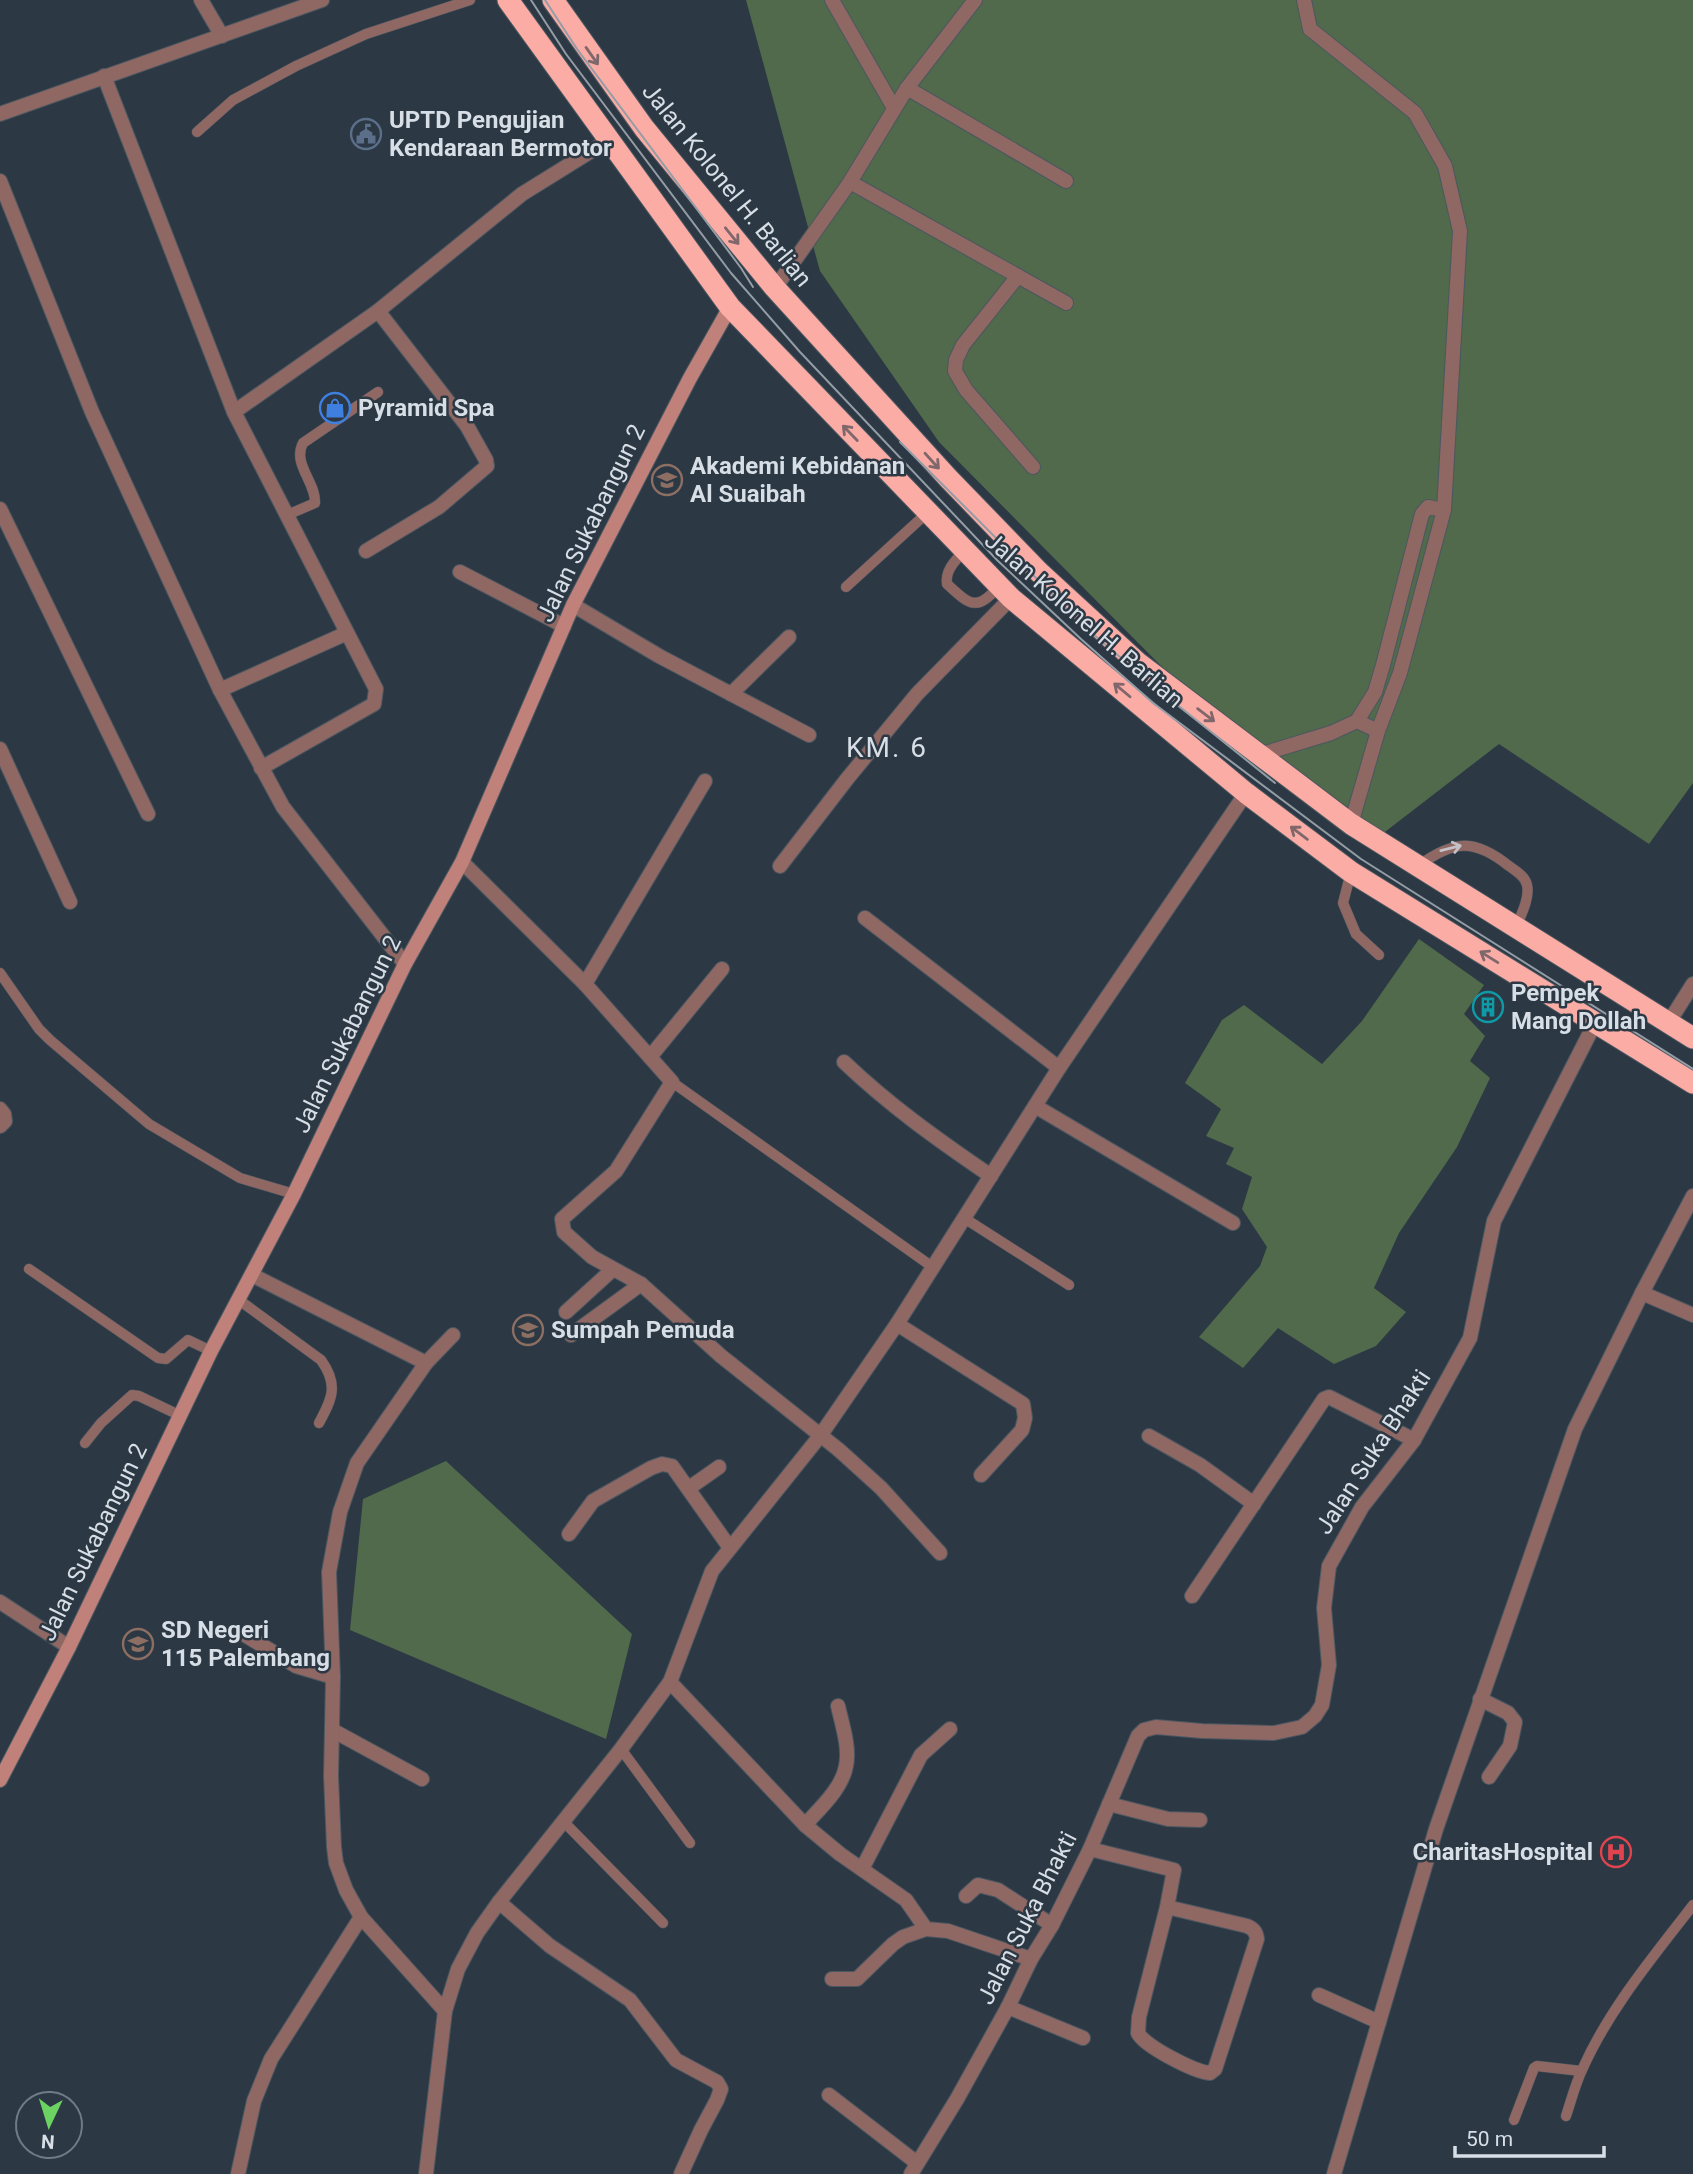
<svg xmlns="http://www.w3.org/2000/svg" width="1693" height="2174" font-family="Roboto,sans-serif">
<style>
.forest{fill:#506a4b}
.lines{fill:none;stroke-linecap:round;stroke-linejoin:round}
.lane-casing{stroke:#4b5761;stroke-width:11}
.street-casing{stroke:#4b5761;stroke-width:16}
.secondary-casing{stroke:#4b5761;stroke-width:16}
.highway-casing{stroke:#4b5761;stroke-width:23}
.lane{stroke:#8f6763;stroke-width:10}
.street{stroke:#8f6763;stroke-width:14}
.secondary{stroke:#c0817b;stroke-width:14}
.highway{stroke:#fbaca5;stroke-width:21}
.tram{stroke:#949da6;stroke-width:2}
.oneway{stroke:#7f676b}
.oneway2{stroke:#c5c0c5}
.labels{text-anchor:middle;stroke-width:5;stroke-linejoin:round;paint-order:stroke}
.poi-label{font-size:24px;font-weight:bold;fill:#d7dee6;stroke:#2c3944;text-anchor:start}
.street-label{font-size:24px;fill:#d7dee6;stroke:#2c3944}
.quarter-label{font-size:28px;letter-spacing:2px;fill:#d7dee6;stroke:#2c3944}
</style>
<rect width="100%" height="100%" fill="#2c3944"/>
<g class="forest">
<polygon points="746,0 1693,0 1693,783 1649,844 1499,744 1368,845 1176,681 939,442 820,271"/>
<polygon points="1419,939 1484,985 1464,1014 1485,1036 1470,1061 1490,1078 1457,1147 1399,1233 1374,1288 1406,1312 1376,1346 1334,1364 1278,1328 1243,1368 1199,1337 1260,1266 1267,1247 1242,1209 1252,1177 1226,1164 1234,1148 1206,1136 1221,1109 1185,1083 1222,1020 1244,1005 1322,1064 1362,1021"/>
<polygon points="446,1461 632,1634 606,1739 350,1630 363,1499"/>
</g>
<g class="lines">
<g class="lane-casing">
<g id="lane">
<polyline points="197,132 233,100 296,66 366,34 470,0"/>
<path d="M287 515 315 503C316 482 292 464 303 443L378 392"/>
<path d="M964 551C955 561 945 570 947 584 969 604 976 613 999 586"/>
<polyline points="846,587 927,513"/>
<path d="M1418 866C1454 840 1474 838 1509 866 1516 871 1525 876 1527 885 1530 898 1521 915 1516 927"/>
<polyline points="1351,872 1343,903 1356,934 1379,955"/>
<polyline points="0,973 39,1029 50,1040 149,1124 240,1178 294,1194"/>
<polyline points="672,1082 934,1268"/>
<polyline points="964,1218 1069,1285"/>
<polyline points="29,1269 158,1358 166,1359 188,1340 211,1351"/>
<path d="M239 1300 321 1360C339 1385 332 1399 319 1423"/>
<polyline points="85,1443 101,1423 132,1395 139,1396 179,1415"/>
<polyline points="621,1749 690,1843"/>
<polyline points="564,1822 663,1923"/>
<path d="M1566 2116C1571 2101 1575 2085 1582 2070 1609 2009 1653 1957 1693 1905"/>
<polyline points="1514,2120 1534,2068 1537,2066 1581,2071"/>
</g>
</g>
<g class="street-casing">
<g id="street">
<polyline points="201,0 222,36"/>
<polyline points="832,0 894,108"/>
<polyline points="1304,0 1310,29 1415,113 1445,166 1460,231 1444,510 1400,673 1378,731 1351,824"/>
<polyline points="104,76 234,412 376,689 374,704 261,768"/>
<polyline points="907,88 975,0"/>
<polyline points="0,114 322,0"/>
<polyline points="0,181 92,412 220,690 283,807 405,964"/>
<polyline points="850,182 1066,303"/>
<polyline points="1018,276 963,345 956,360 955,371 966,390 1033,467"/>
<polyline points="775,288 850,182 907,88 1066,181"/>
<polyline points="234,412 378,311 522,194 609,140"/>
<polyline points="0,509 148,814"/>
<polyline points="366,551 439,507 487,466 486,460 467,426 378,311"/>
<polyline points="460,572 564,626"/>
<polyline points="573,605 659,656 809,735"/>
<polyline points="220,690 347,633"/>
<polyline points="731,694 789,637"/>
<polyline points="1357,721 1375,692 1383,665 1422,514 1428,507 1444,510"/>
<polyline points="0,749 70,902"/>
<polyline points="1259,755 1331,733 1357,721 1378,731"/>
<polyline points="462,862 585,984 672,1082 616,1171 562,1219 564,1232 592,1257 641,1284 721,1356 839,1450 881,1488 940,1553"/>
<polyline points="780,866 847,779 917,694 1011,598"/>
<polyline points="865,918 1059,1068"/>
<polyline points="585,984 705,781"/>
<polyline points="1669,1022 1693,984"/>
<polyline points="650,1057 722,969"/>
<path d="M844 1062C889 1105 938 1140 991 1176"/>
<polyline points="1035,1106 1233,1223"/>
<polyline points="0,1109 4,1114 5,1121 0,1126"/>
<polyline points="252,1275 426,1363"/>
<polyline points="1642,1293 1693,1315"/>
<polyline points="566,1312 612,1270"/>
<polyline points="897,1324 1023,1404 1025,1418 1022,1430 981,1475"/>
<polyline points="571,1335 641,1284"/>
<polyline points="1149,1436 1200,1465 1254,1504"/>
<polyline points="689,1488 719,1467"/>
<polyline points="569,1534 593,1501 651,1468 662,1464 672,1466 730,1548"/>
<polyline points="1192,1596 1324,1399 1329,1397 1414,1440"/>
<polyline points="0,1602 69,1647"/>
<polyline points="245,1635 296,1666 333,1677"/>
<polyline points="670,1682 805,1825 840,1854 906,1900 926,1929 948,1931 1031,1959"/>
<polyline points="1480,1699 1508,1713 1515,1722 1510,1746 1489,1777"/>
<polyline points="332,1730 422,1779"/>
<polyline points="1109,1804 1168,1819 1200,1820"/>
<path d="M805 1825C819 1809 842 1789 846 1766 850 1748 842 1724 838 1706"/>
<path d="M1090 1849 1174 1870 1167 1907 1139 2017 1138 2033C1144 2046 1195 2072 1210 2073L1215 2069 1257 1939C1256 1932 1254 1929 1247 1926L1167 1907"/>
<polyline points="862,1869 921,1755 950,1729"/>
<polyline points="966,1896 978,1885 998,1890 1052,1925"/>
<polyline points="499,1902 550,1946 630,2000 676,2060 717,2082 721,2089 717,2100 701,2130 681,2174"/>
<polyline points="832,1979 857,1979 893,1944 903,1937 926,1929"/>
<polyline points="1319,1995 1379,2022"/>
<polyline points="1008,2007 1083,2038"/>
<polyline points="445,2011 361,1917 346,1890 336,1863 334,1847 331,1776 333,1677 329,1572 340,1512 357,1463 426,1363 453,1335"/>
<polyline points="829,2095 917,2163"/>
<polyline points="238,2174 254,2101 271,2059 361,1917"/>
<polyline points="426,2174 445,2011 458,1969 477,1933 499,1902 621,1749 670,1682 712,1571 820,1436 897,1324 1059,1068 1246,793"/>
<polyline points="911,2174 957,2099 1008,2007 1031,1959 1052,1925 1090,1849 1138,1736 1144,1730 1156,1727 1202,1731 1274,1733 1302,1727 1315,1716 1322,1705 1329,1665 1324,1608 1329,1566 1362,1507 1414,1440 1470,1338 1494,1221 1595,1023"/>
<polyline points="1334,2174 1436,1829 1575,1429 1642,1293 1693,1196"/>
</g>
</g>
<g class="secondary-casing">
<polyline id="secondary" points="0,1780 69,1647 211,1351 294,1194 405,964 462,862 573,605 690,378 730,307"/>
</g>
<g class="highway-casing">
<g id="highway">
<polyline points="508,0 730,307 1011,598 1246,793 1351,872 1693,1083"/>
<polyline points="553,0 644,128 775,288 948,478 1039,572 1137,662 1351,824 1693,1038"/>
</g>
</g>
<use href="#lane" class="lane"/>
<use href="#street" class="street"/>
<use href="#secondary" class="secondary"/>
<use href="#highway" class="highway"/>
<g class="tram">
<polyline points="531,0 566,54 731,273 800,352 997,560 1081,639 1153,703 1361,859 1693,1069"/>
<polyline points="545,0 577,49 741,268 753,287"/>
<polyline points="900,442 1087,629 1160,691 1275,783"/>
</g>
</g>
<defs><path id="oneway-shaft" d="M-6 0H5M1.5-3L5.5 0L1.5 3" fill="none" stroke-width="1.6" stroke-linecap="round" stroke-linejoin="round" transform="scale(1.75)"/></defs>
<g class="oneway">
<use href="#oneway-shaft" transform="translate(592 56) rotate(55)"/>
<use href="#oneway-shaft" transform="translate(732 236) rotate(51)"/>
<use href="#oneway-shaft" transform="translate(850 433) rotate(-134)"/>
<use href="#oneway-shaft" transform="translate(932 461) rotate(48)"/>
<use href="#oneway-shaft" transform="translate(1122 690) rotate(-140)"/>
<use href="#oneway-shaft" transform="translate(1206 715) rotate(37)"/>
<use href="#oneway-shaft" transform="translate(1299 833) rotate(-143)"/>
<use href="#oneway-shaft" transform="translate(1489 957) rotate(-148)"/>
</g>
<use class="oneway2" href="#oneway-shaft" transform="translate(1451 848) rotate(-14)"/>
<defs>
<g id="civic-ring" transform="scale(1.575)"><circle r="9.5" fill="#2c3944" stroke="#5c6f8a" stroke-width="1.5"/><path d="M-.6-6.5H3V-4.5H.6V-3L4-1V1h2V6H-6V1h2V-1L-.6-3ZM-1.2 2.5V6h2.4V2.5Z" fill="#5c6f8a"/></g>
<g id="shop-ring" transform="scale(1.575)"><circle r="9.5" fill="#2c3944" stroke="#3f7fe0" stroke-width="1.5"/><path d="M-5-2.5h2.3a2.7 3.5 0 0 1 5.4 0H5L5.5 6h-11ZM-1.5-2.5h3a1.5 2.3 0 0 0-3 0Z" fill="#3f7fe0"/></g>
<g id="university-ring" transform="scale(1.575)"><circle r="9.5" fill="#2c3944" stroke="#8d6e63" stroke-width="1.5"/><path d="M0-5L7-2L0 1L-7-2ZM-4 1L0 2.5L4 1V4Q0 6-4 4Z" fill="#8d6e63"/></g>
<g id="building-ring" transform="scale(1.575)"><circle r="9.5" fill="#2c3944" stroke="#0f9aa8" stroke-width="1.5"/><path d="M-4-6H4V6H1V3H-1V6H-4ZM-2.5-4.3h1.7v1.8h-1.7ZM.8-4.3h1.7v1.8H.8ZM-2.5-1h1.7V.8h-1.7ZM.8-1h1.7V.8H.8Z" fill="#0f9aa8"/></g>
<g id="school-ring" transform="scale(1.575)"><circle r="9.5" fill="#2c3944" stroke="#8d6e63" stroke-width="1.5"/><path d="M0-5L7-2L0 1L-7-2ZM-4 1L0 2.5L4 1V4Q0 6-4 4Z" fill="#8d6e63"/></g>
<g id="hospital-ring" transform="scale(1.575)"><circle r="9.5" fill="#2c3944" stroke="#e0444e" stroke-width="1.5"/><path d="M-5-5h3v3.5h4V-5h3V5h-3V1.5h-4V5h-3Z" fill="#e0444e"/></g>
</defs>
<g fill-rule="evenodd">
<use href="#civic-ring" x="366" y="134"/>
<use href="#shop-ring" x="335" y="408"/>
<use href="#university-ring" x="667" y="480"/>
<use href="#building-ring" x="1488" y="1007"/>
<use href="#university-ring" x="528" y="1330"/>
<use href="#school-ring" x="138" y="1644"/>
<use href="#hospital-ring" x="1616" y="1852"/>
</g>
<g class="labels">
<g class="poi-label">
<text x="389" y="128">UPTD Pengujian<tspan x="389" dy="28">Kendaraan Bermotor</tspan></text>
<text x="358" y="416">Pyramid Spa</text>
<text x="690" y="474">Akademi Kebidanan<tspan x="690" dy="28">Al Suaibah</tspan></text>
<text x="1511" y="1001">Pempek<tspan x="1511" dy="28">Mang Dollah</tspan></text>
<text x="551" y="1338">Sumpah Pemuda</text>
<text x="161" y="1638">SD Negeri<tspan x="161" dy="28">115 Palembang</tspan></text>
<text x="1593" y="1860" text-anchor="end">CharitasHospital</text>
</g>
<g class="street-label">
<text transform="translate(727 185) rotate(51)" y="8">Jalan Kolonel H. Barlian</text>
<text transform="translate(591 523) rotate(-64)" y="8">Jalan Sukabangun 2</text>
<text transform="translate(1084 620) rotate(41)" y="8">Jalan Kolonel H. Barlian</text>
<text transform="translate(347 1034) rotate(-64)" y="8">Jalan Sukabangun 2</text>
<text transform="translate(1373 1452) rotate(-57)" y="8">Jalan Suka Bhakti</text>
<text transform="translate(93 1542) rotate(-64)" y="8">Jalan Sukabangun 2</text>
<text transform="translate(1027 1918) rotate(-63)" y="8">Jalan Suka Bhakti</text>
</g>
<g class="quarter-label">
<text x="887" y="757">KM. 6</text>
</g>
</g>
<g transform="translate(49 2125) rotate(184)"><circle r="33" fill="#2c3944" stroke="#707b85" stroke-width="2"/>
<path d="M0-5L12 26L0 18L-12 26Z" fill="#6bd362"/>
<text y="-10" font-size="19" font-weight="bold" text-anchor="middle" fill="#d7dee6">N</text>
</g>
<path d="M1455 2146v10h149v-10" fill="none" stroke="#d7dee6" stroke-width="3.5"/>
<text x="1466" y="2146" font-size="21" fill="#d7dee6" stroke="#2c3944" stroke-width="5" paint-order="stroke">50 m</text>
</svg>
